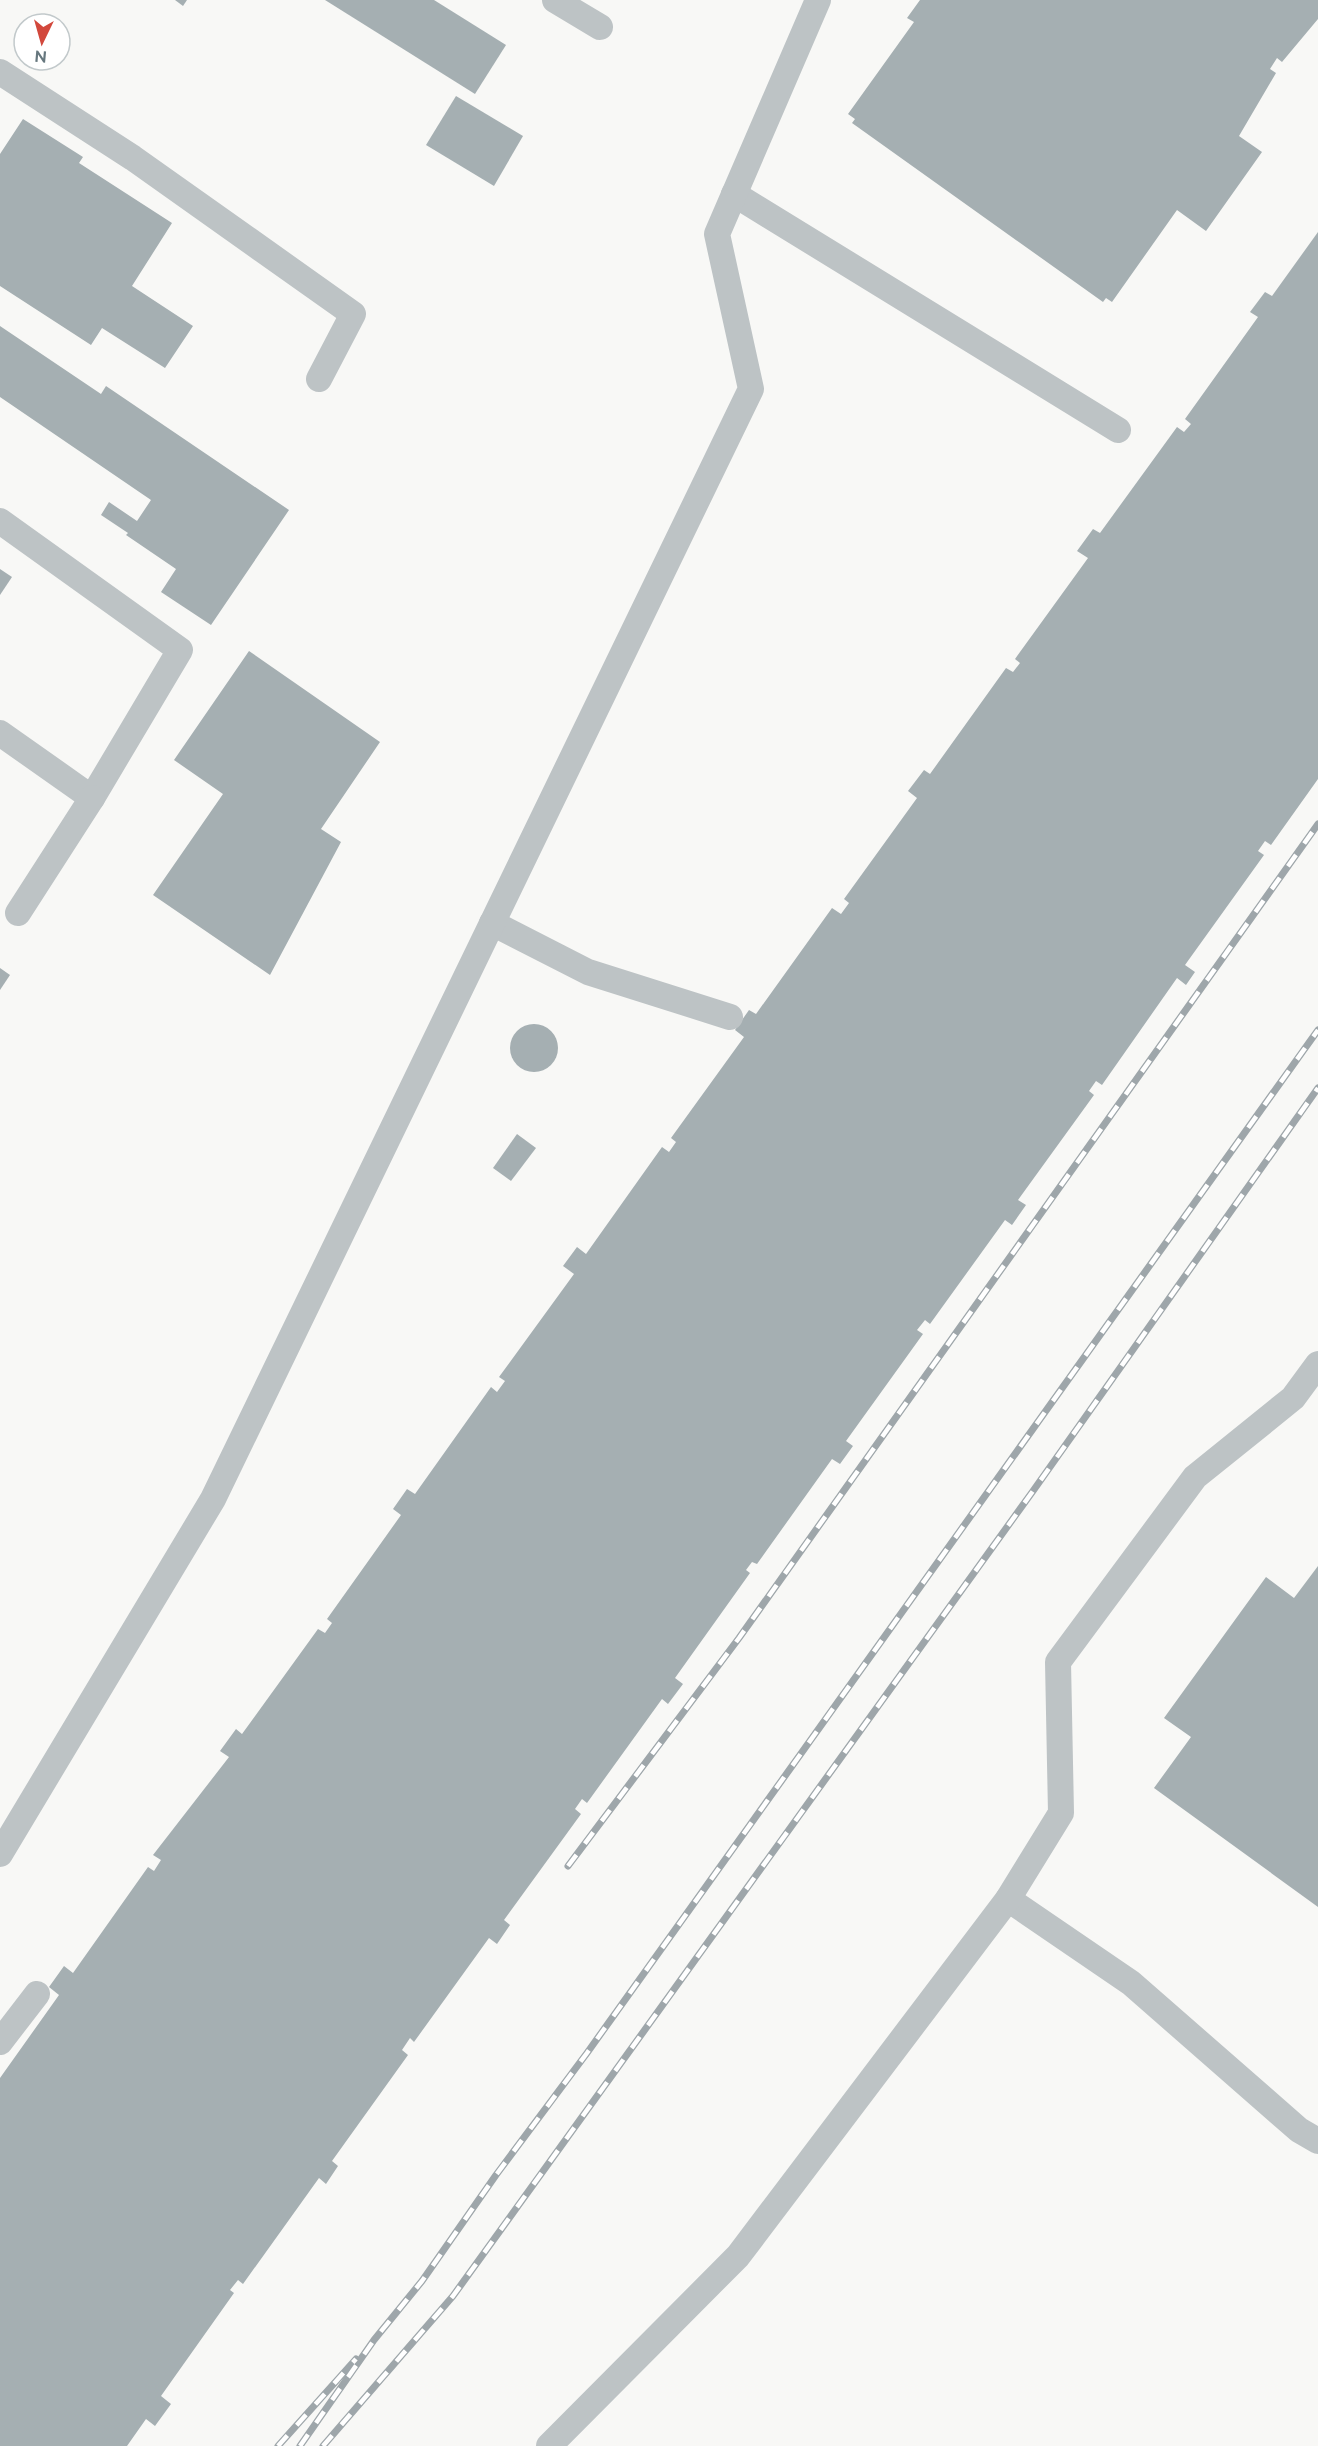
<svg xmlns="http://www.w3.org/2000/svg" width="1318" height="2446" font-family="Raleway,sans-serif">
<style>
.building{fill:#a5afb2}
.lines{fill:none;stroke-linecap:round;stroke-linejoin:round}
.service{stroke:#bdc3c5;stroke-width:26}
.rail-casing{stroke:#9ea6aa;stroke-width:7}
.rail{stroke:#fff;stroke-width:4.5;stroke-dasharray:14;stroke-linecap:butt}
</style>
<rect width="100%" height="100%" fill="#f8f8f6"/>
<g class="building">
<polygon points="175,0 187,0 183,6"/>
<polygon points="325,0 434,0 506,45 475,94"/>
<polygon points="920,0 1318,0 1318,19 1282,62 1277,58 1270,69 1276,73 1239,136 1262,152 1206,231 1177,210 1112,302 1106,298 1103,302 852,123 855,119 848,114 914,22 907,18"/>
<polygon points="456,96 523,136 494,186 426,145"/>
<polygon points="23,119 83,157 79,163 172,223 132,286 193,326 165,368 102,328 91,345 0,286 0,154"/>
<polygon points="1318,232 1318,779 1271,845 1265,841 1258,851 1264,855 1185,965 1195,972 1186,985 1177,978 1102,1085 1096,1081 1089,1091 1094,1095 1018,1200 1026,1205 1012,1225 1005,1220 930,1324 925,1320 917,1330 923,1334 846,1441 853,1446 840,1464 832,1459 757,1564 752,1562 746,1570 750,1573 675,1678 683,1684 668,1704 662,1699 587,1803 582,1799 575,1809 581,1814 504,1920 510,1925 497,1944 489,1938 414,2042 410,2038 402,2050 408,2055 332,2161 338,2166 326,2184 319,2178 243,2284 238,2280 230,2290 234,2293 161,2396 171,2404 155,2426 146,2419 127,2446 0,2446 0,2078 59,1995 49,1987 64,1966 73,1973 148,1867 154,1871 161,1860 153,1855 229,1757 220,1751 236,1729 242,1734 318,1629 325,1633 332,1623 327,1619 401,1515 393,1509 407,1489 415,1494 491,1387 497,1392 505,1381 499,1377 574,1274 563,1266 577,1247 586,1254 662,1147 669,1152 676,1142 671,1138 744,1037 735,1030 749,1010 756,1014 832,908 841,914 849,903 844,899 917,798 908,791 924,770 930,774 1006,668 1013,672 1020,663 1015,659 1088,558 1077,551 1093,529 1100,533 1177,427 1184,432 1191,424 1185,419 1258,317 1250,312 1265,292 1272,296"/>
<polygon points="0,326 101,394 106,386 289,510 211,625 161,592 176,569 126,535 128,533 101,515 109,502 137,521 151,500 0,397"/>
<polygon points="0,569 12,577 0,595"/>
<polygon points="249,651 380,742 321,829 341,842 270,975 153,895 223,794 174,760"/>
<polygon points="0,968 10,975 0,990"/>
<circle cx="534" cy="1048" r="24"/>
<polygon points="517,1134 536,1148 511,1181 493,1168"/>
<polygon points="1318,1566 1318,1907 1154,1788 1191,1737 1164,1718 1266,1577 1294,1598"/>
</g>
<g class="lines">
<g class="service">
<polyline points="555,0 600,27"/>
<polyline points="0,72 133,158 353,314 319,379"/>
<polyline points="734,194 1118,430"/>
<polyline points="0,521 180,650 92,798 0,733"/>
<polyline points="18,913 92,798"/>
<polyline points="492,923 588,972 730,1017"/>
<polyline points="0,1854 213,1499 751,389 717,234 818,0"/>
<polyline points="1008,1899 1131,1983 1299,2130 1318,2141"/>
<polyline points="0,2042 37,1994"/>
<polyline points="549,2446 738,2256 1008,1899 1061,1813 1058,1662 1195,1477 1293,1398 1318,1364"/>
</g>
<g class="rail-casing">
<g id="rail">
<polyline points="568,1866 739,1638 1318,824"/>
<polyline points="278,2446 356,2359"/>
<polyline points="300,2446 374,2340 422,2281 496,2175 587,2053 1318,1030"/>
<polyline points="323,2446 453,2296 1033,1491 1318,1088"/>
</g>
</g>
<use href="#rail" class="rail"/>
</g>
<g transform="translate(42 42) rotate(185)"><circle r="28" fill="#ffffff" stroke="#c2c9cb" stroke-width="1.5"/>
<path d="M0-4.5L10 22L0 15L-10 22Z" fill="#d2483c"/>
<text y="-9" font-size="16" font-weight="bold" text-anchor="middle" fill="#66777e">N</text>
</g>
</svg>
